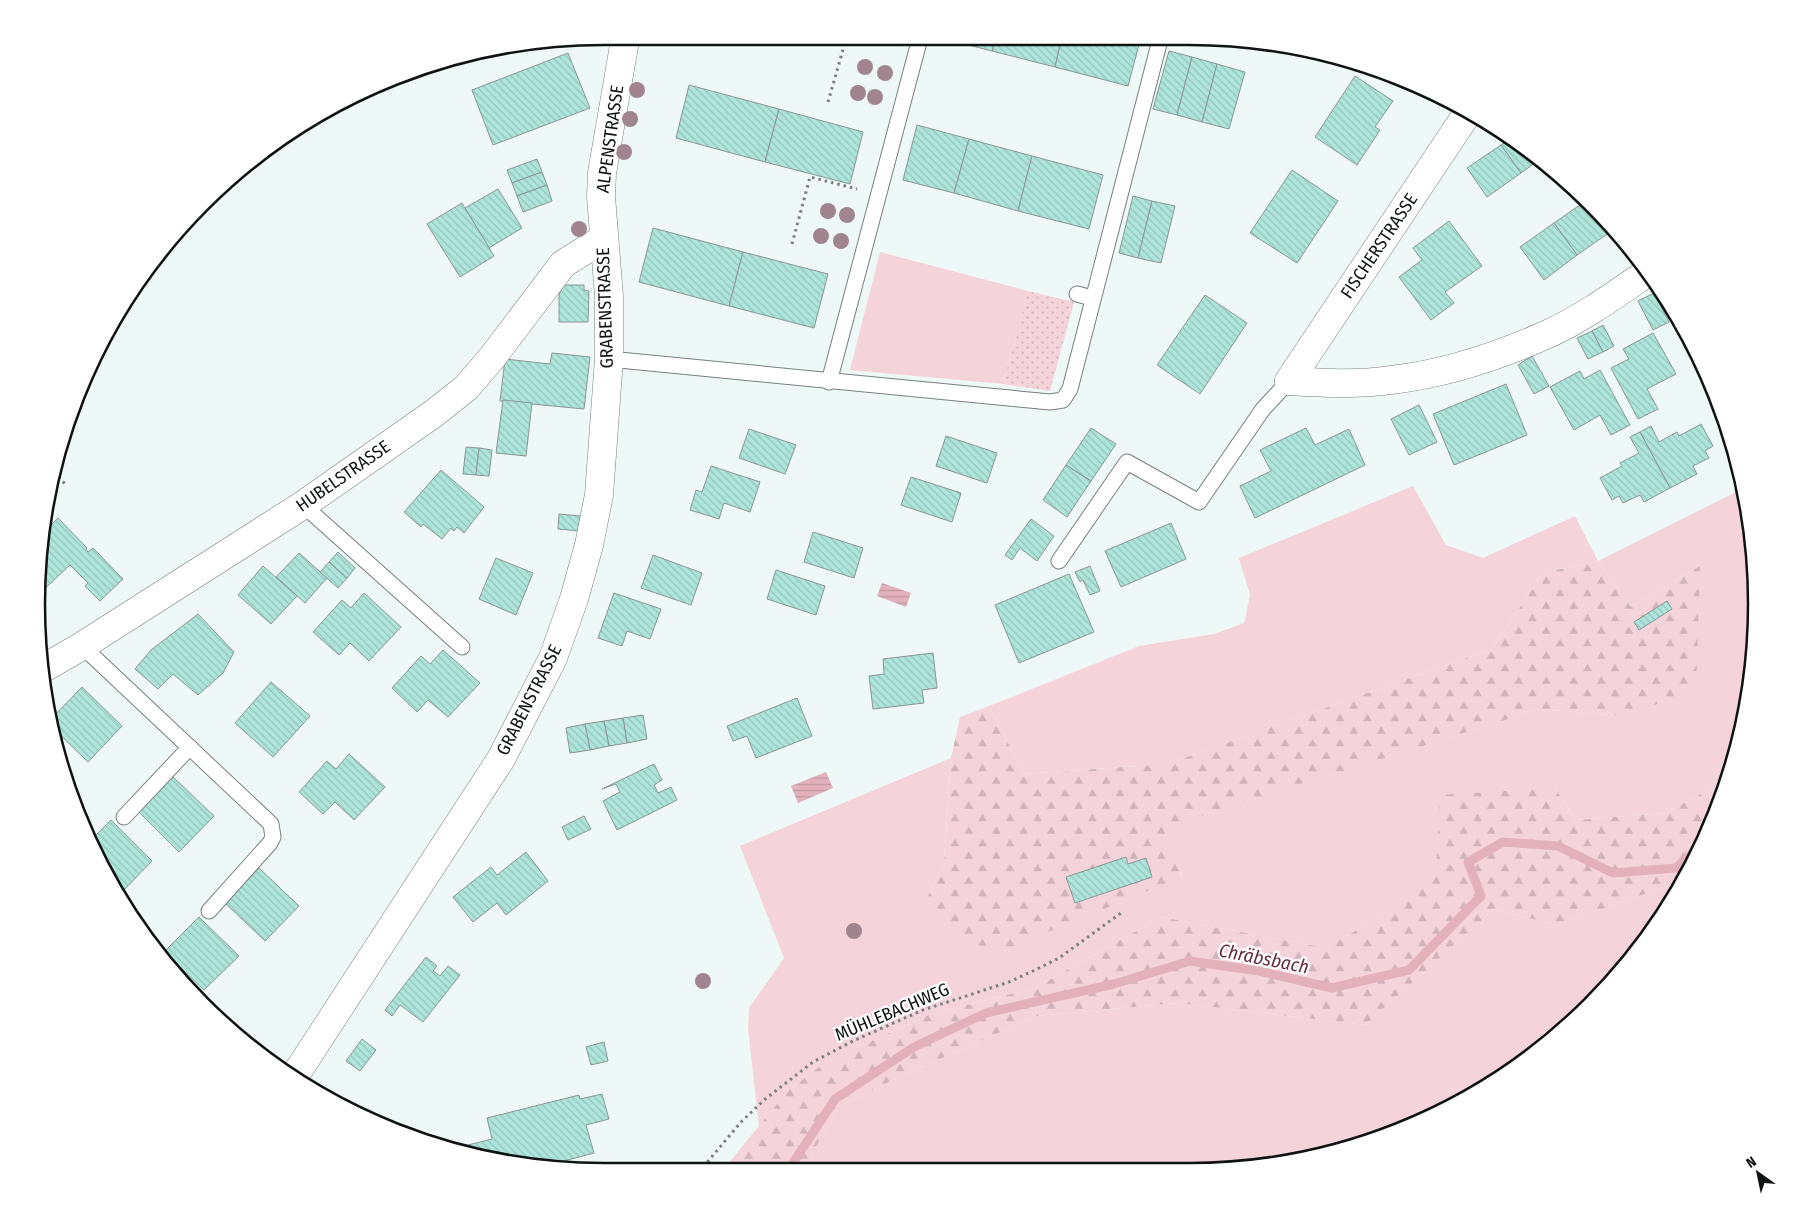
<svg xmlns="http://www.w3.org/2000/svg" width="1793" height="1208" font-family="'Fira Sans Condensed',sans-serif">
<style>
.grass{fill:#f5d3db}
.forest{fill:url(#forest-firs)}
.park{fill:url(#park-dots)}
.water{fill:url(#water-rules)}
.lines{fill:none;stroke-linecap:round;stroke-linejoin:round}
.stream{stroke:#e2b1bc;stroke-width:9}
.building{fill:url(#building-back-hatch);stroke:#8b9694}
.lane-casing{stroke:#76807e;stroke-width:17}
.street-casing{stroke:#76807e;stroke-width:29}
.path{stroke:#787f7d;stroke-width:3;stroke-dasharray:2.5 4;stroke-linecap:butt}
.lane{stroke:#fff;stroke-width:15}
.street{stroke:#fff;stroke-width:28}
.tree{fill:#a0848e}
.labels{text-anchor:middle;stroke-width:4.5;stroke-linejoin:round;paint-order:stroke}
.street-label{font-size:18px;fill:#0f1312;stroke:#fff}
.water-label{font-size:19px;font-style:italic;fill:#682c3f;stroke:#fff}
.rim{fill:none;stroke:#0f1312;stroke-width:2.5}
</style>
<defs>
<pattern id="forest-firs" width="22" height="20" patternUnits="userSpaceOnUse" patternTransform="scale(1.25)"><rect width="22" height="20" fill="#f5d3db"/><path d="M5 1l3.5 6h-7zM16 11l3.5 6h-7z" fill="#d1b4bb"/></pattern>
<pattern id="park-dots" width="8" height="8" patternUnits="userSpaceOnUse" patternTransform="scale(1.25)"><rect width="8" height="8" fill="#f5d3db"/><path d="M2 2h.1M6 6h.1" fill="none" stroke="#d1b4bb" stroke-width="1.8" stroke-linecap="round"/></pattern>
<pattern id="water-rules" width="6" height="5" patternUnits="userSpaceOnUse" patternTransform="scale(1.25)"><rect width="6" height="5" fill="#e2b1bc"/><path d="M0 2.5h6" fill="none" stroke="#c197a1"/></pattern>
<pattern id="building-back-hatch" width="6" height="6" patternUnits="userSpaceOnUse" patternTransform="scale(1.25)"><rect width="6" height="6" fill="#aee5da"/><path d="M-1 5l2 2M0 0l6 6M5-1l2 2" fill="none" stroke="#94c4ba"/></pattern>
</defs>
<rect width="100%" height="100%" fill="#eef9f7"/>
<g class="grass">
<polygon points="880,252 1028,291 1003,384 850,370"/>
<polygon points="1413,486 1446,545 1483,558 1575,516 1598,561 1744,488 1757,604 1746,714 1726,780 1666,813 1576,820 1555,788 1375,919 1326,948 1161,917 1035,988 931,1014 856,1048 819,1067 788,1091 759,1127 748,1029 749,1008 784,958 740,846 951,758 944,863 927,898 1182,876 1162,828 1540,709 1621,716 1700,566 1631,607 1598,561 1543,573 1492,649 1167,764 1024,774 989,706 1139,646 1214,634 1244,623 1250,595 1239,558"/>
<polygon points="1681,881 1661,919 1591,1005 1505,1076 1407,1128 1300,1161 1189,1172 799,1172 807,1163 838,1107 897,1078 1037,1016 1177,1003 1365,1025 1494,909 1556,925"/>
</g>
<g class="forest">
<polygon points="1598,561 1631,607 1700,566 1696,691 1621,716 1540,709 1163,828 1182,877 1012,947 965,945 927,898 944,863 951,758 960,717 989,706 1024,774 1167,764 1492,649 1543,573"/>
<polygon points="1726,780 1714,821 1681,881 1556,925 1494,909 1365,1025 1177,1003 1037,1016 897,1078 838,1107 807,1163 799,1172 721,1172 788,1091 819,1067 856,1048 931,1014 1035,988 1161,917 1326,948 1375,919 1436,874 1440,795 1555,788 1576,820 1666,813"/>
</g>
<polygon class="park" points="1028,291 1074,302 1050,391 1003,384"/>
<g class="water">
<polygon points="882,583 911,593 906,607 877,596"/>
<polygon points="826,772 833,788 798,803 791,786"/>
</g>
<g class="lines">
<polyline class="stream" points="787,1172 835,1099 914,1047 986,1013 1114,984 1190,961 1259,971 1332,988 1409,970 1481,896 1468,862 1503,842 1558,846 1613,873 1676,868 1700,847"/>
</g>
<g class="building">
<polygon points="1062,37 1055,67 992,51 995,38"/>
<polygon points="1062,37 1141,37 1128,86 1055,67"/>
<polygon points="941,38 995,38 992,51"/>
<polygon points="1169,51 1192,57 1177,115 1153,109"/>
<polygon points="568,53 590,108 493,145 472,90"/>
<polygon points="1192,57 1217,64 1202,122 1177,115"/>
<polygon points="1217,64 1245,72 1229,129 1202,122"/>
<polygon points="1355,76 1393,101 1375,127 1380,130 1357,165 1315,137"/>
<polygon points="689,85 779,109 765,162 676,138"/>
<polygon points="779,109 863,132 850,184 765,162"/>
<polygon points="917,125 969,139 954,193 903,180"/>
<polygon points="1512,138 1539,160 1521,173 1501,145"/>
<polygon points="969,139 1032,156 1018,211 954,193"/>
<polygon points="1501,145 1521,173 1487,197 1467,168"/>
<polygon points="1032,156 1103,175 1089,229 1018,211"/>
<polygon points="537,159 542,172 512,183 507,170"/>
<polygon points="1292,170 1338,201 1297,263 1250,233"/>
<polygon points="542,172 547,185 517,196 512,183"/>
<polygon points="547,185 552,201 523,212 517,196"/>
<polygon points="498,189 522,228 489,248 465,208"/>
<polygon points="1133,196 1152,201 1138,258 1119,253"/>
<polygon points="1587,200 1613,230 1577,255 1554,223"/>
<polygon points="1152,201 1175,206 1161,263 1138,258"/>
<polygon points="462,203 494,256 460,277 427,224"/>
<polygon points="1449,221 1482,266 1445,292 1454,303 1431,320 1399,277 1422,260 1413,248"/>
<polygon points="1554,223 1577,255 1544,280 1520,247"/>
<polygon points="653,228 743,252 729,306 639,282"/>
<polygon points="743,252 828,274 814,328 729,306"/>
<polygon points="563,285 584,285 584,290 589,291 588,322 559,322 559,295"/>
<polygon points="1654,293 1669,322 1653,330 1638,301"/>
<polygon points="1205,295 1247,323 1200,394 1157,365"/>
<polygon points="1603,325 1614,346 1603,352 1592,331"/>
<polygon points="1592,331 1603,352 1588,359 1577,338"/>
<polygon points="1653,333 1676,374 1647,389 1658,409 1638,419 1611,368 1629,359 1623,349"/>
<polygon points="552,353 590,357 584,409 500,401 505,359 550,364"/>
<polygon points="1532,356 1549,386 1534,394 1518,365"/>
<polygon points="1600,370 1630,425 1611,435 1600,415 1574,430 1550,387 1580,371 1584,379"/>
<polygon points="1506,384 1527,435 1454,465 1433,414"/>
<polygon points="503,400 532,403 526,456 496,453"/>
<polygon points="1419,405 1437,442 1409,455 1391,419"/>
<polygon points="1701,424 1713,446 1705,451 1709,458 1693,466 1697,474 1670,488 1640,432 1651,426 1659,442 1677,432 1679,436"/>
<polygon points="1091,428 1116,444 1091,481 1066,465"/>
<polygon points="1306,428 1315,445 1349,429 1365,465 1255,518 1240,486 1271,471 1260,450"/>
<polygon points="749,429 796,445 785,474 739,458"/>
<polygon points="1640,432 1670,488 1644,502 1640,495 1623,503 1619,496 1612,500 1600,478 1622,466 1620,463 1639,453 1630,437"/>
<polygon points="946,436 997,453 987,483 936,466"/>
<polygon points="466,447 479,448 476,475 463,474"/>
<polygon points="479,448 492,450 489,476 476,475"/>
<polygon points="1066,465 1091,481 1067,517 1043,500"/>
<polygon points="711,466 760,482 750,512 724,503 719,519 690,510 696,490 702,492"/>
<polygon points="441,470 484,507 464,533 457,527 454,531 451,528 442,539 423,524 421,527 404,512"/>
<polygon points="911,477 961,493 952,522 901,505"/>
<polygon points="559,514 580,516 578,531 558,529"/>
<polygon points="58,518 87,548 86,549 88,552 93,548 123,579 100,601 85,586 88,583 70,565 39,594 37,567 42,534"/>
<polygon points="1031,519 1054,536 1037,561 1020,548 1012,560 1005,555"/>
<polygon points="1171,523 1186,559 1121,587 1105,551"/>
<polygon points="813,532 863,548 854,578 804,562"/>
<polygon points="338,552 355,568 347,578 329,562"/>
<polygon points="299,553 327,578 305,603 276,577"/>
<polygon points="653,555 702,573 691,605 641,588"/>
<polygon points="496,558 533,573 516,615 479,599"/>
<polygon points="329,562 347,578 338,588 320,572"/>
<polygon points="263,566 297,596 271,624 238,595"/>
<polygon points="1090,566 1100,591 1090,595 1083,580 1080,582 1075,572"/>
<polygon points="776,570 825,586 816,615 767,599"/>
<polygon points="1069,574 1094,632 1019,663 995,605"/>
<polygon points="364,593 401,627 369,661 350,643 339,655 313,632 342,600 351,608"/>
<polygon points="614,593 661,609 650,639 627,631 622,646 598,638"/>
<polygon points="1667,601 1672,609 1639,630 1634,622"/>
<polygon points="198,614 234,652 223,673 198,695 173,674 158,689 135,669 151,650"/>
<polygon points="443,650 480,683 448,717 428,700 417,712 392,688 421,656 430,664"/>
<polygon points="933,653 937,688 922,690 924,703 873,709 869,676 884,674 883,659"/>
<polygon points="271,682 310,716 273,757 235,723"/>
<polygon points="82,687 122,726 88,762 50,725 49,721"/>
<polygon points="797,698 812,736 756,758 747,736 733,741 727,726"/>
<polygon points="643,715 647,739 627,743 623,718"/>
<polygon points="623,718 627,743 609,746 604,721"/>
<polygon points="604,721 609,746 590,750 585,724"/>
<polygon points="585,724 590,750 570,753 566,728"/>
<polygon points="349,754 385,787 354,820 335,802 323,814 299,792 327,761 336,769"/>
<polygon points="654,764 662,780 654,785 658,793 671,787 677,800 617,830 603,801 620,792 616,784 602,789"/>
<polygon points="173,777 214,816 179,852 139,812"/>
<polygon points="584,816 591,829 568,840 562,827"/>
<polygon points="111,820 152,861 118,896 112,888 91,840"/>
<polygon points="526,852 548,881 506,915 497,903 473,922 453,897 491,867 497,875"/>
<polygon points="1126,857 1128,864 1146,858 1152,877 1075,903 1066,877"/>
<polygon points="259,868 299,906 265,941 225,903"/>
<polygon points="199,917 239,956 204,990 164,952"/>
<polygon points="426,957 437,966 433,971 440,976 448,966 460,975 423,1022 400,1005 392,1016 385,1010"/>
<polygon points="362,1039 376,1050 360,1071 346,1061"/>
<polygon points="604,1042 608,1061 591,1065 586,1047"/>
<polygon points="602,1094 609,1119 586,1125 594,1153 549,1165 549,1166 494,1161 456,1148 492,1139 487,1118 579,1095 580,1099"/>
</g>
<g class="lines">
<g class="lane-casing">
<g id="lane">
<polyline points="1077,294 1092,298"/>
<polyline points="609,359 1050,402 1063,400 1070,389 1161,36"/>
<polyline points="829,382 920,38"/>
<polyline points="303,505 462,647"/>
<polyline points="1059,561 1127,462 1199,502 1263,409 1289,381"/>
<polyline points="82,646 271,824 273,837 270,843 209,911"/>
<polyline points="124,817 190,747"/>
</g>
</g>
<g class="street-casing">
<g id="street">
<path d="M1289 381C1323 383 1357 385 1391 380 1444 374 1499 356 1548 334 1583 318 1616 294 1648 272"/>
<polyline points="1289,381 1469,111"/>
<polyline points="44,668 82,646 303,505 433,414 466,388 491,359 563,264 603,239"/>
<polyline points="294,1077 501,759 553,658 574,599 589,545 599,495 609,359 609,296 601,197 602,173 625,40"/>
</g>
</g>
<g class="path">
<polyline points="870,39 894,45"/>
<polyline points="828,102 846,39"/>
<polyline points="792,244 810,177 857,189"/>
<polyline points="54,472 67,486"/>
<polyline points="699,1172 741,1122 764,1100 813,1062 853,1041 923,1010 1009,982 1033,971 1059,958 1121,913"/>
</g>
<use href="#lane" class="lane"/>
<use href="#street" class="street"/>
</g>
<g class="tree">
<circle cx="865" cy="67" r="8"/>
<circle cx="885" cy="73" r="8"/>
<circle cx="637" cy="90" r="8"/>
<circle cx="858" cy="93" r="8"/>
<circle cx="875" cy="97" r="8"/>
<circle cx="630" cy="119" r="8"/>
<circle cx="624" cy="152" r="8"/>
<circle cx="828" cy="211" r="8"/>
<circle cx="847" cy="215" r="8"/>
<circle cx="579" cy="229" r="8"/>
<circle cx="821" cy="236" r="8"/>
<circle cx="841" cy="241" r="8"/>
<circle cx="854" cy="931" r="8"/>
<circle cx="703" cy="981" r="8"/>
</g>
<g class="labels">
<g class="street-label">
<text transform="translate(610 139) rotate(-82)" y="6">ALPENSTRASSE</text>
<text transform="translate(1379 246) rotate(-56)" y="6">FISCHERSTRASSE</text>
<text transform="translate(605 308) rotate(-92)" y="6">GRABENSTRASSE</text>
<text transform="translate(343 476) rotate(-35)" y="6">HUBELSTRASSE</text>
<text transform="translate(529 700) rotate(-63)" y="6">GRABENSTRASSE</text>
<text transform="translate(892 1012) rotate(-23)" y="6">MÜHLEBACHWEG</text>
</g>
<g class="water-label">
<text transform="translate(1264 958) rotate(11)" y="7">Chräbsbach</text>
</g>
</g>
<path d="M0 0H1793V1208H0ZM604 45H1189A559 559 0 0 1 1748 604V604A559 559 0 0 1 1189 1163H604A559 559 0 0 1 45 604V604A559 559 0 0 1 604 45Z" fill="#fff" fill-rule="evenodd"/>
<path class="rim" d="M604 45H1189A559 559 0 0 1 1748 604V604A559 559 0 0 1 1189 1163H604A559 559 0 0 1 45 604V604A559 559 0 0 1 604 45Z"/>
<g transform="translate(1758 1173) rotate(327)" stroke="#ffffff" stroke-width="4" paint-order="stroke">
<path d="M0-4L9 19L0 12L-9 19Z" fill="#0f1312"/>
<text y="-8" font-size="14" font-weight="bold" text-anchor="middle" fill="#0f1312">N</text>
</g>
</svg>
